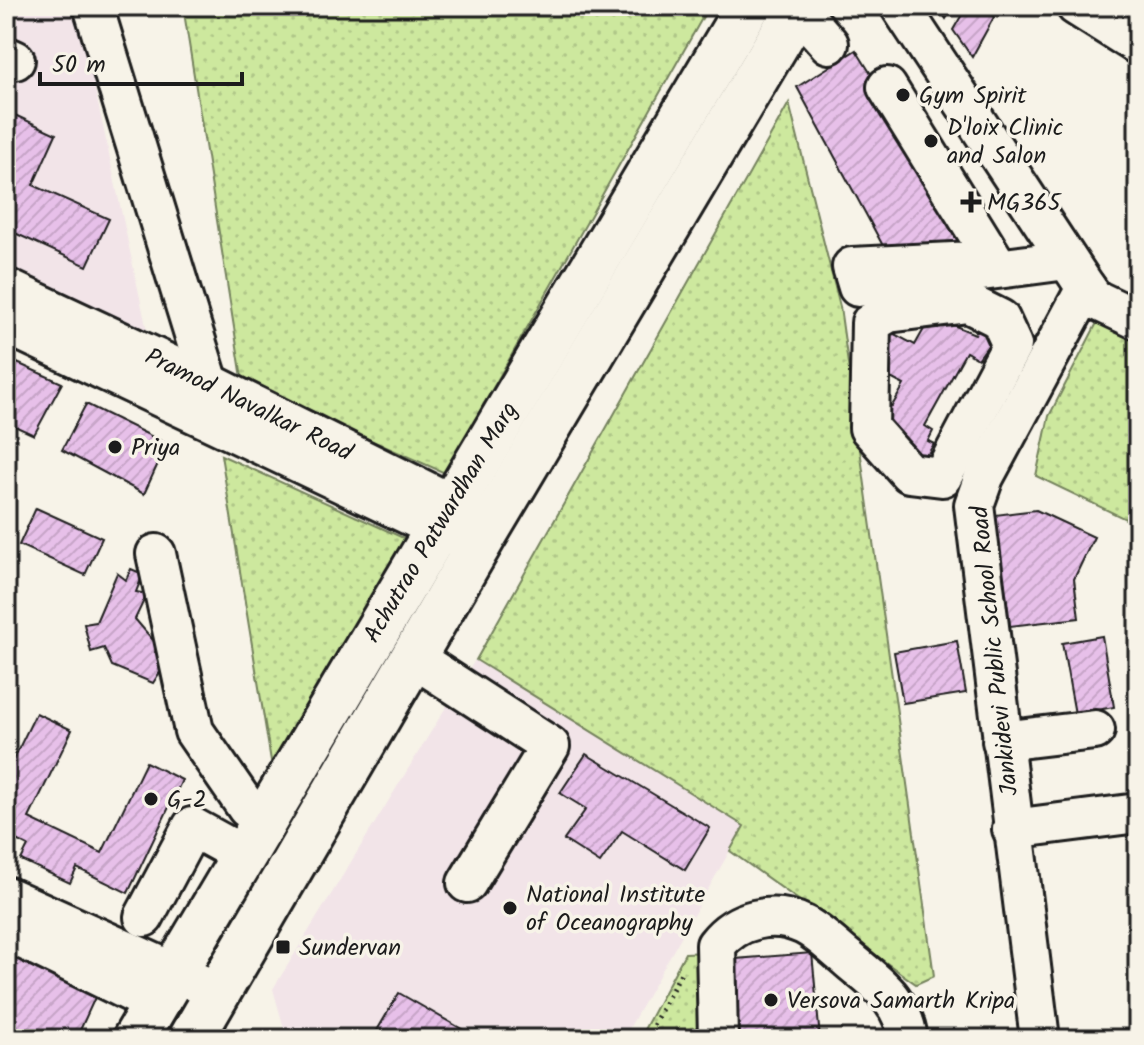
<svg xmlns="http://www.w3.org/2000/svg" width="1144" height="1045" font-family="Kalam,sans-serif">
<style>
.built{fill:#f2e4e8}
.grass{fill:url(#grass-dots);stroke:#74825d;stroke-width:2}
.building{fill:url(#building-hatch);stroke:#1c1c1c;stroke-width:2}
.lines{fill:none;stroke-linecap:round;stroke-linejoin:round}
.minor-casing{stroke:#1c1c1c;stroke-width:44}
.major-casing{stroke:#1c1c1c;stroke-width:50}
.path{stroke:#1c1c1c;stroke-width:5;stroke-dasharray:2 6;stroke-linecap:butt}
.minor{stroke:#f7f3e8;stroke-width:38}
.major{stroke:#f7f3e8;stroke-width:44}
.poi-dot{fill:#1c1c1c;stroke:#f7f3e8;stroke-width:3}
.labels{text-anchor:middle;stroke-width:7;stroke-linejoin:round;paint-order:stroke}
.poi-label{font-size:24px;fill:#1c1c1c;stroke:#f7f3e8;text-anchor:start}
.street-label{font-size:24px;fill:#1c1c1c;stroke:#f7f3e8}
</style>
<defs>
<pattern id="grass-dots" width="8" height="8" patternUnits="userSpaceOnUse" patternTransform="scale(2)"><rect width="8" height="8" fill="#cde89e"/><path d="M2 2h.1M6 6h.1" fill="none" stroke="#afc688" stroke-width="1.8" stroke-linecap="round"/></pattern>
<pattern id="building-hatch" width="6" height="6" patternUnits="userSpaceOnUse" patternTransform="scale(2)"><rect width="6" height="6" fill="#e7c0e9"/><path d="M-1 1l2-2M0 6l6-6M5 7l2-2" fill="none" stroke="#c6a4c7"/></pattern>
</defs>
<rect width="100%" height="100%" fill="#f7f3e8"/>
<filter id="ink" filterUnits="userSpaceOnUse"><feTurbulence type="fractalNoise" baseFrequency=".0125" numOctaves="2"/><feDisplacementMap in="SourceGraphic" scale="16" xChannelSelector="R" yChannelSelector="G"/><feConvolveMatrix kernelMatrix="1 2 1 2 8 2 1 2 1" color-interpolation-filters="sRGB"/></filter>
<g filter="url(#ink)">
<g class="built">
<polygon points="6,6 77,6 148,335 6,269"/>
<polygon points="475,660 744,826 623,1039 287,1039 273,989"/>
</g>
<g class="grass">
<polygon points="183,6 709,6 445,473 243,384"/>
<polygon points="789,103 840,307 934,976 916,984 730,851 744,826 476,660"/>
<polygon points="1100,317 1138,334 1138,525 1036,476 1049,416"/>
<polygon points="221,455 410,541 272,767"/>
<polygon points="708,952 718,1039 639,1039 685,953"/>
</g>
<g class="building">
<polygon points="937,6 954,6 946,19"/>
<polygon points="967,6 1000,6 972,57 953,30"/>
<polygon points="856,50 984,255 888,255 797,87"/>
<polygon points="6,111 56,134 33,185 109,219 87,266 6,229"/>
<polygon points="943,321 975,334 981,322 992,340 978,359 966,352 925,426 933,431 928,441 934,444 929,452 935,455 928,468 874,420 884,402 892,406 904,385 875,370 883,328 915,345 928,322 938,328"/>
<polygon points="6,358 62,383 34,435 6,422"/>
<polygon points="86,404 167,444 144,494 62,450"/>
<polygon points="36,508 102,538 85,575 19,545"/>
<polygon points="1036,510 1094,537 1074,579 1079,618 1010,626 995,515"/>
<polygon points="131,569 143,574 136,592 147,594 135,619 158,646 155,652 172,661 166,675 160,672 153,683 112,666 104,648 91,652 84,624 96,622 117,573 126,580"/>
<polygon points="1102,636 1114,707 1075,714 1062,643"/>
<polygon points="957,641 966,693 903,703 894,652"/>
<polygon points="36,713 72,730 29,818 102,853 146,762 182,780 128,893 77,868 70,883 21,860 28,846 6,835 6,775"/>
<polygon points="586,754 710,828 685,870 622,831 600,863 564,840 586,809 560,793"/>
<polygon points="6,950 97,993 76,1039 6,1039"/>
<polygon points="812,953 820,1039 730,1039 723,960"/>
<polygon points="399,993 479,1039 372,1039"/>
</g>
<g class="lines">
<g class="minor-casing">
<g id="minor">
<polyline points="93,6 209,383"/>
<polyline points="795,6 829,44"/>
<polyline points="900,6 1086,288 1094,299 1138,320"/>
<polyline points="1076,6 1138,45"/>
<polyline points="6,56 15,60"/>
<polyline points="887,87 994,260 852,267 858,287 1067,260"/>
<polyline points="6,288 209,383 478,517"/>
<polygon points="968,303 1000,319 1012,345 942,477 909,473 869,428 871,323 888,313"/>
<polyline points="6,324 464,541"/>
<polyline points="156,554 194,731 247,808 264,819"/>
<polyline points="414,658 550,746 467,883"/>
<polyline points="1002,741 1095,730"/>
<polyline points="1012,829 1138,813"/>
<polyline points="6,896 218,992"/>
<polyline points="144,917 192,827 243,855"/>
<polyline points="6,931 155,1004"/>
<path d="M718 1039 716 945C736 919 773 910 804 925 820 933 834 948 848 959 877 984 902 998 908 1039"/>
<polyline points="1040,1039 974,505 984,477 1086,288"/>
</g>
</g>
<g class="major-casing">
<g id="major">
<polyline points="135,1039 748,6"/>
<polyline points="191,1039 485,534 799,6"/>
</g>
</g>
<polyline class="path" points="646,1039 683,969"/>
<use href="#minor" class="minor"/>
<use href="#major" class="major"/>
</g>
</g>
<g class="poi-dot">
<circle cx="903" cy="95" r="8"/>
<circle cx="931" cy="141" r="8"/>
<path d="M967 190h8v8h8v8h-8v8h-8v-8h-8v-8h8z"/>
<circle cx="115" cy="447" r="8"/>
<circle cx="151" cy="799" r="8"/>
<circle cx="510" cy="908" r="8"/>
<rect x="275" y="939" width="16" height="16" rx="4"/>
<circle cx="771" cy="1000" r="8"/>
</g>
<g class="labels">
<g class="poi-label">
<text x="919" y="103">Gym Spirit</text>
<text x="947" y="135">D'loix Clinic<tspan x="947" dy="28">and Salon</tspan></text>
<text x="987" y="210">MG365</text>
<text x="131" y="455">Priya</text>
<text x="167" y="807">G-2</text>
<text x="526" y="902">National Institute<tspan x="526" dy="28">of Oceanography</tspan></text>
<text x="299" y="955">Sundervan</text>
<text x="787" y="1008">Versova Samarth Kripa</text>
</g>
<g class="street-label">
<text transform="translate(249 404) rotate(26)" y="8">Pramod Navalkar Road</text>
<text transform="translate(440 522) rotate(-59)" y="8">Achutrao Patwardhan Marg</text>
<text transform="translate(994 651) rotate(-96)" y="8">Jankidevi Public School Road</text>
</g>
</g>
<rect width="1144" height="1045" fill="none" stroke="#f7f3e8" stroke-width="32"/>
<rect x="16" y="16" width="1112" height="1013" fill="none" stroke="#1c1c1c" stroke-width="3" filter="url(#ink)"/>
<path d="M40 72v12h202v-12" fill="none" stroke="#1c1c1c" stroke-width="4"/>
<text x="52" y="72" font-size="24" fill="#1c1c1c" stroke="#f7f3e8" stroke-width="6" paint-order="stroke">50 m</text>
</svg>
